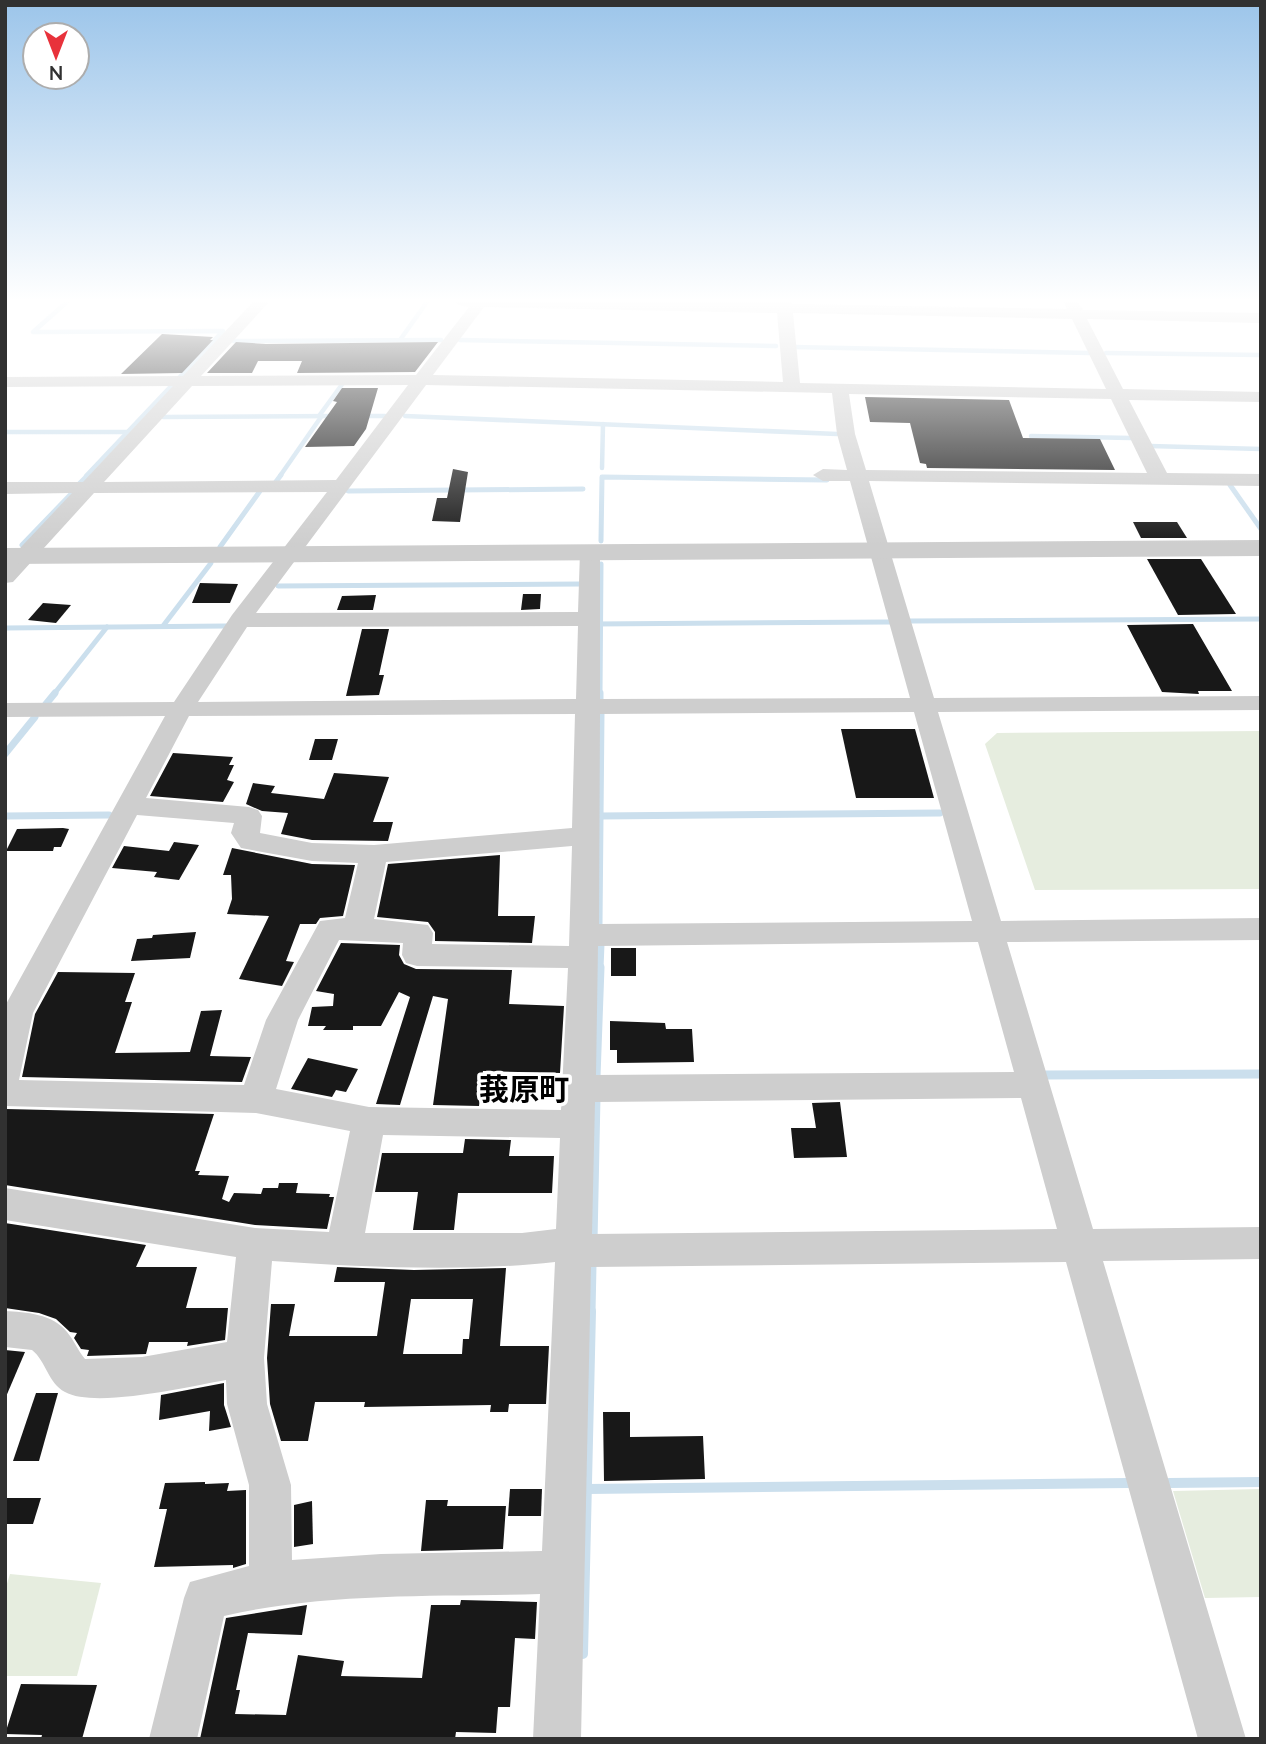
<svg xmlns="http://www.w3.org/2000/svg" width="1266" height="1744" font-family="Mulish,'Noto Sans JP',sans-serif">
<style>
.green{fill:#e6eddf}
.lines{fill:none;stroke-linecap:round;stroke-linejoin:round}
.stream-far4{stroke:#cbdfed;stroke-width:4.5}
.stream-far3{stroke:#cbdfed;stroke-width:5}
.stream-far2{stroke:#cbdfed;stroke-width:7}
.stream-far1{stroke:#cbdfed;stroke-width:9}
.stream{stroke:#cbdfed;stroke-width:10}
.building{fill:#181818;fill-rule:evenodd}
.minor{fill:#cecece;fill-rule:evenodd}
.tertiary{fill:#cecece;fill-rule:evenodd}
.labels{text-anchor:middle;stroke-width:7;stroke-linejoin:round;paint-order:stroke}
.quarter-label{font-size:30px;font-weight:bold;fill:#000;stroke:#fff}
</style>
<rect width="100%" height="100%" fill="#fff"/>
<g class="green">
<polygon points="1261,731 1261,889 1035,890 985,744 997,733"/>
<polygon points="1261,1489 1261,1597 1205,1598 1173,1491"/>
<polygon points="10,1574 101,1583 77,1676 5,1676 5,1590"/>
</g>
<g class="lines">
<g class="stream-far4">
<polyline points="67,302 33,332 223,331 178,379"/>
<polyline points="400,340 427,302"/>
<polyline points="460,340 776,346"/>
<polyline points="234,341 441,340"/>
<polyline points="793,347 1089,353"/>
<polyline points="1106,353 1261,355"/>
<polyline points="319,416 343,383"/>
<polyline points="361,416 385,416"/>
<polyline points="405,416 837,434"/>
<polyline points="163,417 335,416"/>
<polyline points="5,432 129,432"/>
<polyline points="1031,436 1131,438"/>
<polyline points="1150,446 1261,449"/>
<polyline points="602,468 603,424"/>
<polyline points="86,476 173,384"/>
<polyline points="280,476 321,417"/>
</g>
<g class="stream-far3">
<polyline points="275,483 281,475"/>
<polyline points="79,484 88,475"/>
<polyline points="1230,485 1261,529"/>
<polyline points="348,491 583,489"/>
<polyline points="601,541 602,477 827,480"/>
<polyline points="22,545 73,492"/>
<polyline points="220,547 260,491"/>
<polyline points="278,586 581,584"/>
<polyline points="910,621 1261,619"/>
<polyline points="595,624 890,622"/>
<polyline points="163,626 211,563"/>
<polyline points="5,628 226,626"/>
<polyline points="54,694 107,627"/>
<polyline points="600,694 601,564"/>
</g>
<g class="stream-far2">
<polyline points="600,701 600,693"/>
<polyline points="46,704 55,693"/>
<polyline points="5,754 35,717"/>
<polyline points="5,816 109,815"/>
<polyline points="600,816 940,813"/>
<polyline points="599,924 601,713"/>
<polyline points="600,968 601,944"/>
</g>
<g class="stream-far1">
<polyline points="1046,1075 1261,1074"/>
<polyline points="596,1077 600,967"/>
<polyline points="593,1241 596,1097"/>
<polyline points="591,1313 592,1265"/>
</g>
<g class="stream">
<polyline points="1169,1483 1261,1482"/>
<polyline points="587,1489 1128,1483"/>
<polyline points="583,1654 591,1311"/>
</g>
</g>
<g class="building">
<polygon points="162,334 213,337 210,340 213,340 182,373 121,374"/>
<polygon points="236,342 266,344 438,342 415,372 297,373 302,361 258,361 252,373 207,373"/>
<polygon points="342,388 378,388 366,429 354,446 305,447 337,402 333,401"/>
<polygon points="865,397 1009,400 1023,438 1100,439 1115,470 927,468 926,464 920,463 910,423 870,422"/>
<polygon points="453,469 468,472 460,522 432,521 437,498 447,498"/>
<polygon points="1133,522 1177,522 1187,538 1141,538"/>
<polygon points="1147,559 1201,559 1236,614 1178,615"/>
<polygon points="200,583 238,584 230,603 192,603"/>
<polygon points="523,594 541,594 540,609 521,610"/>
<polygon points="376,595 373,610 337,610 342,596"/>
<polygon points="43,603 71,605 56,623 28,620"/>
<polygon points="1193,624 1232,691 1198,691 1199,694 1162,692 1127,625"/>
<polygon points="362,629 389,629 379,675 384,675 379,695 346,696"/>
<polygon points="841,729 915,729 934,798 856,798"/>
<polygon points="315,739 338,739 332,760 309,760"/>
<polygon points="173,753 233,757 229,765 234,765 227,780 234,782 223,802 150,796"/>
<polygon points="334,773 389,777 373,822 393,822 388,841 312,840 281,834 288,813 262,811 246,804 253,783 275,786 271,793 324,799"/>
<polygon points="63,828 69,829 61,847 54,847 53,851 6,851 17,829"/>
<polygon points="174,842 199,845 179,880 154,877 157,872 112,868 124,846 169,851"/>
<polygon points="232,848 312,864 355,865 343,916 320,918 316,924 300,924 286,961 294,962 282,986 239,979 269,916 227,914 232,899 231,875 223,875"/>
<polygon points="500,855 498,916 535,916 532,943 435,941 435,932 428,922 377,917 388,864"/>
<polygon points="196,932 190,958 131,961 137,939 152,938 153,935"/>
<polygon points="341,943 400,945 399,955 404,964 416,969 512,970 509,1004 564,1006 560,1073 483,1071 479,1106 433,1105 448,999 433,996 400,1105 376,1104 410,997 399,992 381,1026 353,1026 353,1030 323,1030 326,1026 308,1026 312,1007 333,1006 334,994 316,991"/>
<rect x="611" y="948" width="25" height="28"/>
<polygon points="58,972 135,973 125,1002 132,1002 115,1053 190,1052 201,1011 222,1010 210,1056 251,1057 242,1082 22,1077 35,1014"/>
<polygon points="610,1021 665,1023 666,1029 692,1029 694,1062 617,1063 617,1050 610,1050"/>
<polygon points="308,1058 358,1069 346,1092 336,1090 332,1097 291,1089"/>
<polygon points="840,1102 847,1157 794,1158 791,1128 816,1128 812,1103"/>
<polygon points="6,1109 214,1114 195,1171 200,1171 198,1175 229,1176 222,1199 229,1202 234,1193 261,1194 263,1188 278,1188 279,1183 298,1183 296,1193 330,1194 329,1197 334,1197 327,1229 255,1225 5,1185"/>
<polygon points="465,1139 511,1140 509,1156 554,1156 552,1193 458,1193 454,1230 413,1230 418,1192 375,1192 382,1153 463,1153"/>
<polygon points="5,1223 146,1245 136,1267 197,1267 186,1308 228,1308 225,1340 187,1346 188,1342 149,1342 146,1354 87,1356 89,1350 81,1349 74,1338 77,1333 70,1332 56,1319 39,1313 5,1308"/>
<path d="M337 1267 414 1270 506 1268 500 1346H549L546 1404H509L508 1412H490L491 1405 364 1407 365 1402H315L308 1441H281L270 1404 267 1358 271 1304H295L289 1336H377L385 1282H334ZM411 1299H473L469 1339H463L462 1354H403Z"/>
<polygon points="5,1350 25,1352 5,1399"/>
<polygon points="224,1383 224,1405 231,1427 209,1431 210,1411 159,1420 161,1395"/>
<polygon points="36,1393 58,1393 39,1461 13,1461"/>
<polygon points="603,1412 630,1412 630,1437 703,1436 705,1479 604,1481"/>
<polygon points="205,1482 205,1484 229,1483 227,1491 246,1490 246,1564 233,1568 233,1565 154,1567 167,1509 159,1509 165,1483"/>
<polygon points="510,1489 542,1489 541,1516 508,1516"/>
<polygon points="5,1498 41,1498 33,1524 5,1524"/>
<polygon points="426,1500 448,1500 447,1506 506,1506 503,1549 421,1551"/>
<polygon points="312,1501 313,1544 294,1547 294,1505"/>
<polygon points="461,1600 537,1602 535,1639 515,1638 510,1707 498,1707 496,1733 456,1732 455,1739 200,1739 226,1618 307,1605 302,1635 248,1633 236,1690 240,1690 235,1714 286,1715 298,1655 344,1661 341,1676 422,1678 431,1605 460,1605"/>
<polygon points="21,1684 97,1685 82,1739 41,1739 42,1735 5,1734"/>
</g>
<g class="lines">
<path class="minor" d="M253 302H269L201 376 416 375 469 307 458 305 456 302H791L792 304 1067 309 1064 302H1078L1083 310 1261 313V323L1087 319 1123 389 1261 392V402L1129 400 1167 473 1261 474V486L869 481 934 698 1261 696V710L938 712 1001 921 1261 918V940L1007 942 1093 1229 1261 1227V1259L1103 1261 1246 1739H1198L1066 1262 591 1267 581 1739H533L540 1594C435 1597 326 1592 224 1616L197 1739H149L184 1598 190 1582 249 1566V1485L227 1404 226 1380C191 1386 95 1409 65 1392 48 1383 46 1361 32 1350L5 1347V1311C26 1312 53 1314 67 1332 74 1340 78 1351 85 1359L142 1357 227 1342 236 1257 5 1220V1188L255 1228 329 1232 350 1131 256 1113 5 1106V1006L165 716 5 717V703L174 702 232 615 327 492 94 493 13 582 5 583V564L72 493 5 494V482H83L173 386 5 387V377L183 376ZM484 307 777 313 783 382 433 375ZM793 313 1072 319 1106 389 800 383ZM408 385 336 480 104 482 192 386ZM426 385 832 393 837 434 847 470 823 469 813 475 823 481H850L910 698 600 699V552L597 548H583L580 552 578 612 256 613ZM849 394 1111 399 1147 473 866 470 855 434ZM578 626 576 699 198 702 247 627ZM914 712 972 921 599 924 600 714ZM575 714 572 828 374 845 312 843 260 833 262 816 258 810 249 807 146 798 189 716ZM137 815 234 823 231 833 241 848 312 861 358 863 345 918 320 921 266 1020 244 1085 19 1080 33 1013ZM572 846 569 946 432 944 433 933 428 925 374 919 386 862ZM339 940 403 943 402 955 406 963 417 966 568 968 561 1110 369 1107 276 1089 298 1020ZM978 942 1014 1072 596 1075 598 946ZM1021 1098 1057 1229 592 1234 595 1102ZM383 1135 560 1138 556 1229 522 1233H365ZM272 1261C362 1267 466 1272 555 1262L542 1551 381 1554 292 1560 291 1485 267 1404 264 1358Z"/>
<polygon class="tertiary" points="1261,540 1261,556 5,564 5,548"/>
</g>
<linearGradient id="sky" x2="0" y2="1"><stop stop-color="#9cc5ea"/><stop offset="0.55" stop-color="#fff"/><stop offset="1" stop-color="#fff" stop-opacity="0"/></linearGradient>
<rect width="1266" height="546" fill="url(#sky)"/>
<g class="labels">
<g class="quarter-label">
<text x="524" y="1100">莪原町</text>
</g>
</g>
<rect width="1266" height="1744" fill="none" stroke="#313131" stroke-width="14"/>
<g transform="translate(56 56) rotate(180)"><circle r="33" fill="#ffffff" stroke="#adadad" stroke-width="2"/>
<path d="M0-5L12 26L0 18L-12 26Z" fill="#e8323b"/>
<text y="-10" font-size="19" font-weight="bold" text-anchor="middle" fill="#313131">N</text>
</g>
</svg>
